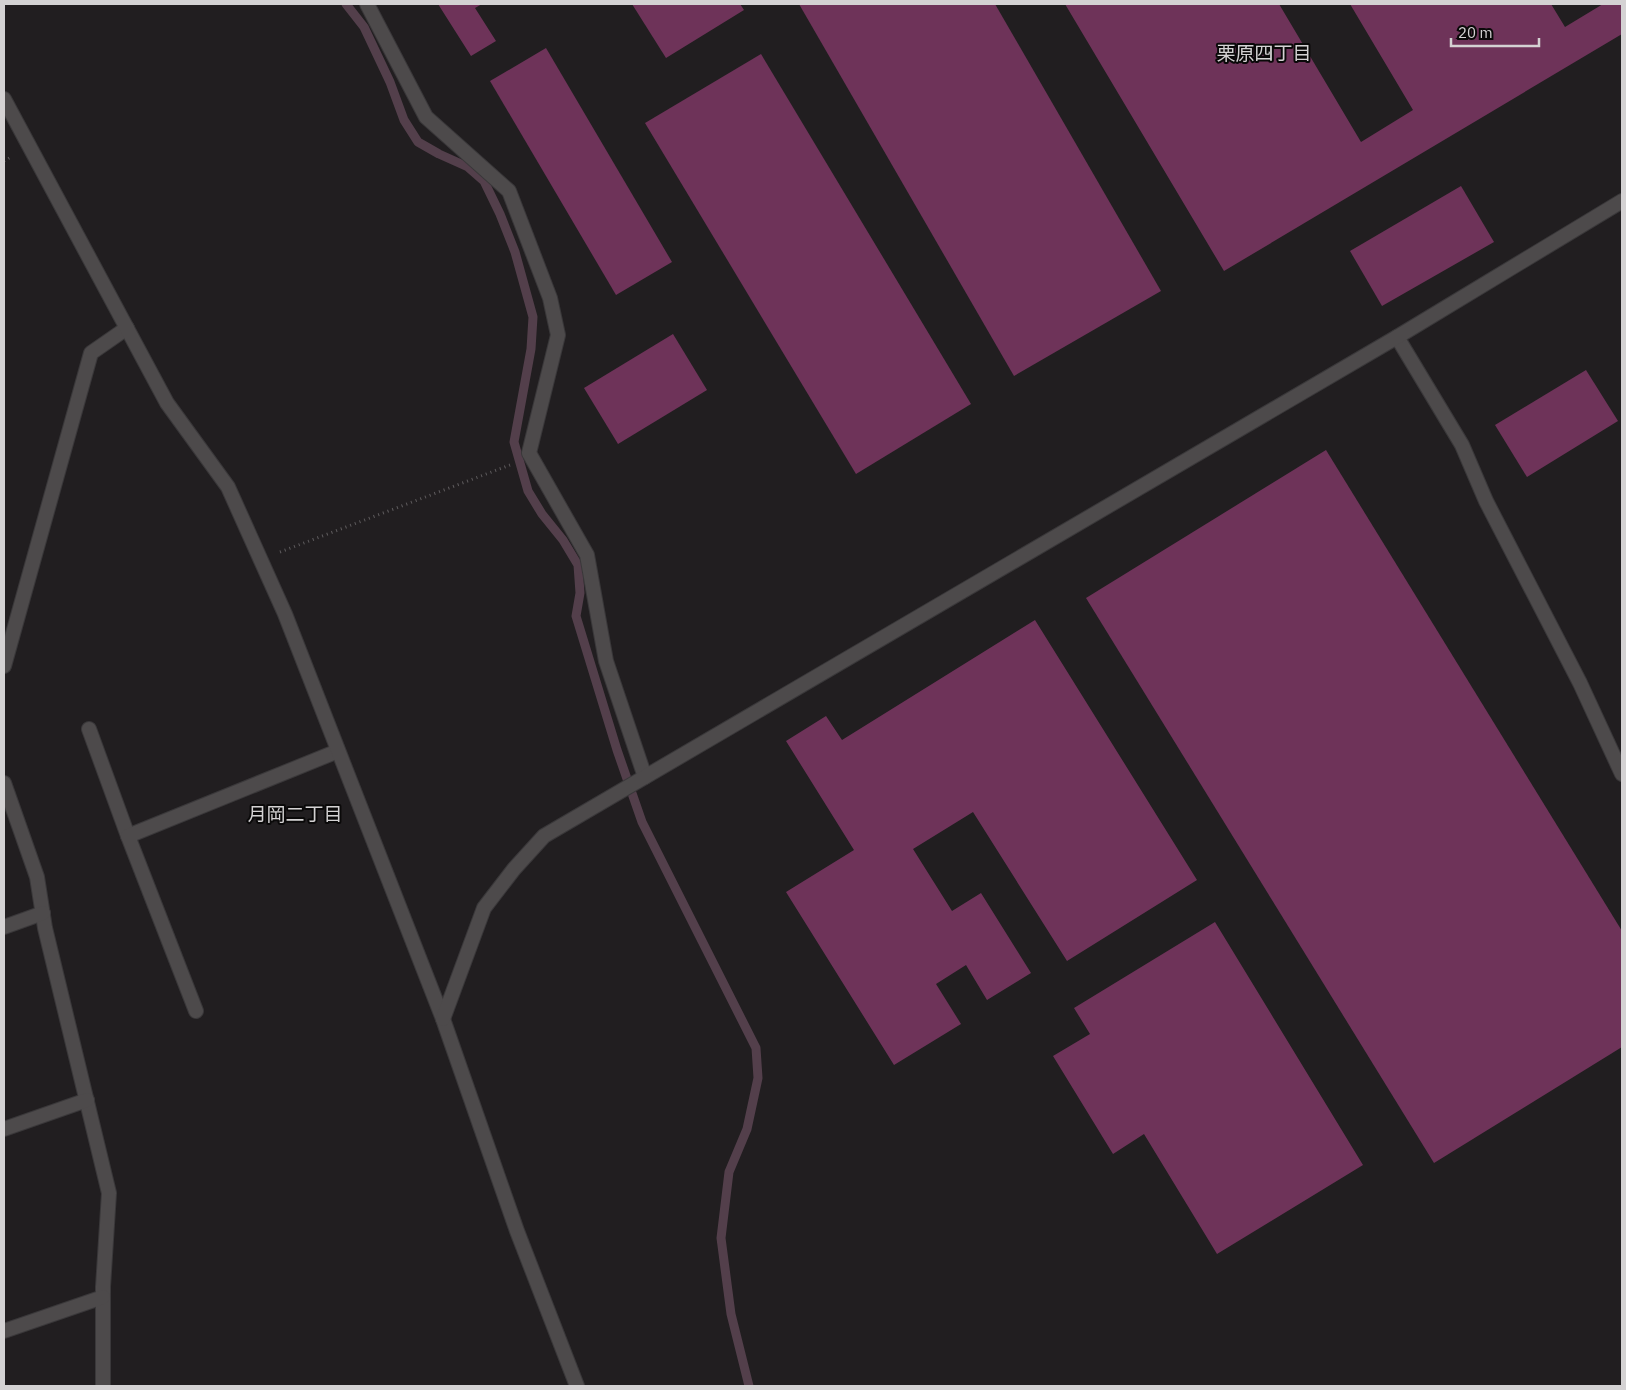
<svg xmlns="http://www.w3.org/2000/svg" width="1626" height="1390" font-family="'IBM Plex Sans','Noto Sans JP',sans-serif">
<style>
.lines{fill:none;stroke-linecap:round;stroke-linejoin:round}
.stream{stroke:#533f4b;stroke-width:9}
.building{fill:#6e3359}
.minor-casing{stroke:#3a383a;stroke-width:16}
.tertiary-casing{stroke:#3a383a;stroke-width:16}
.path{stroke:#5f5c5e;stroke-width:3;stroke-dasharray:1 4;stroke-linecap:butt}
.minor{stroke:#4d4a4b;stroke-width:14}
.tertiary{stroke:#4d4a4b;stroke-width:14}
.labels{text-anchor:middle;stroke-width:4;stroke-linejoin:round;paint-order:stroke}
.neighbourhood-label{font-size:19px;fill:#d4d2d3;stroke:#0a0909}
</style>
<rect width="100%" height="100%" fill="#211e20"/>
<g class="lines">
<polyline class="stream" points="346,4 364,27 390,82 404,120 418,142 439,154 468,167 484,181 500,214 515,252 533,317 531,349 514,442 528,491 542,514 563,540 578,565 580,593 576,616 617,750 642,822 756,1048 758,1078 747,1129 729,1172 721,1238 731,1314 749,1386"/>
</g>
<g class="building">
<polygon points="438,4 482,4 475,8 496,41 471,56"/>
<polygon points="632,4 740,4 744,10 666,58"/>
<polygon points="799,4 995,4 1161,291 1014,376"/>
<polygon points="1065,4 1279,4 1361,142 1413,110 1350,4 1551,4 1565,27 1603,4 1622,4 1622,34 1224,271"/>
<polygon points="546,48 672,262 616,295 490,81"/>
<polygon points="761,54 971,404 856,474 645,123"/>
<polygon points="1461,186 1494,242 1382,306 1350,251"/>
<polygon points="673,334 707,390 618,444 584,388"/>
<polygon points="1586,370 1618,421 1527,477 1495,425"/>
<polygon points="1326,450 1622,931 1622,1047 1434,1163 1086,598"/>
<polygon points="1035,620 1197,880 1067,961 973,812 913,849 952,911 981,893 1031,973 987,1000 966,965 936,984 961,1024 894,1065 786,892 854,850 786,741 826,716 842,740"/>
<polygon points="1215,922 1363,1165 1217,1254 1144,1134 1113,1154 1053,1056 1090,1034 1074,1008"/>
</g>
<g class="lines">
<g class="minor-casing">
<g id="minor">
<polyline points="367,4 426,117 509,191 550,298 558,335 529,453 587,555 606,661 645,777"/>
<polyline points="1397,337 1462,445 1486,501 1580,683 1622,774"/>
<polyline points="4,666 91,353 127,328"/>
<polyline points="89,729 128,836"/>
<polyline points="4,783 37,877 45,928 109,1193 103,1287 103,1386"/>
<polyline points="4,927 43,913"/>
<polyline points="196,1011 128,836 338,751"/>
<polyline points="4,1129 87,1100"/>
<polyline points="4,1331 103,1297"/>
</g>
</g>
<g class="tertiary-casing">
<g id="tertiary">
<polyline points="4,99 167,403 228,487 285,614 443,1019 517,1231 577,1386"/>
<polyline points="443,1019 484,908 514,869 544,836 1397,337 1622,201"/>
</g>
</g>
<g class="path">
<polyline points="4,161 11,157"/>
<polyline points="280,552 510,465"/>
</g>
<use href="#minor" class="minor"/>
<use href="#tertiary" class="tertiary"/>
</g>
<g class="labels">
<g class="neighbourhood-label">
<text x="1264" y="60">栗原四丁目</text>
<text x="295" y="821">月岡二丁目</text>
</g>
</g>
<rect width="1626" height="1390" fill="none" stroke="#d4d2d3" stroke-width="10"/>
<path d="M1451 38v8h88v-8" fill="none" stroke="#d4d2d3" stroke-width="2.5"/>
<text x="1458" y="38" font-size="15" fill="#d4d2d3" stroke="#0a0909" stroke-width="4" paint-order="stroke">20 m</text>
</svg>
